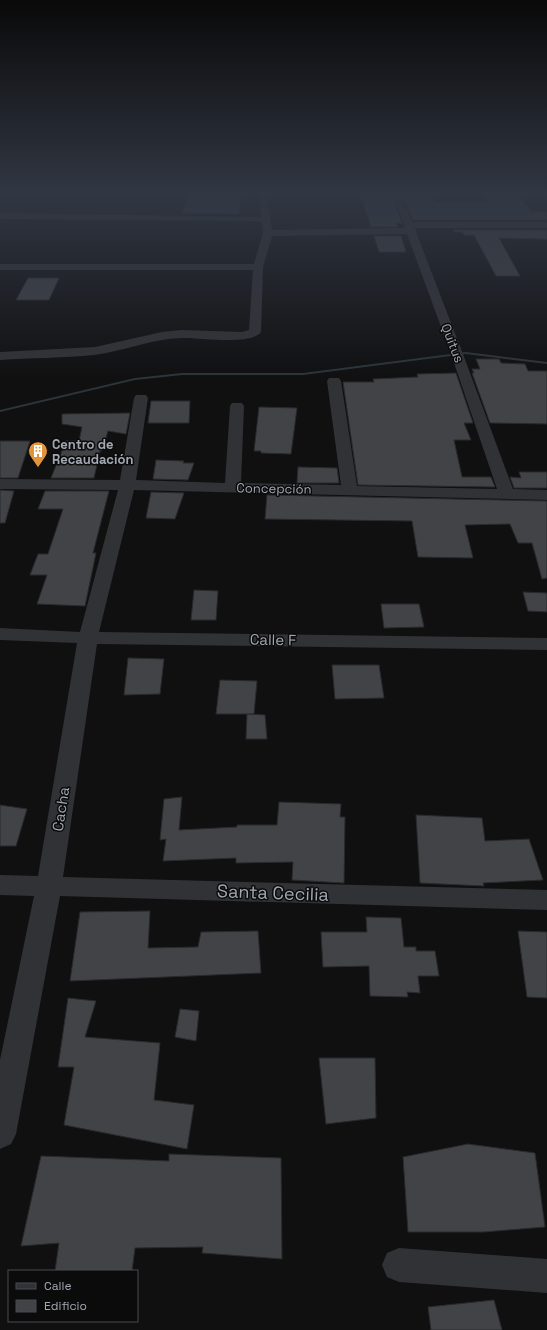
<svg xmlns="http://www.w3.org/2000/svg" width="547" height="1330" font-family="'Space Grotesk',sans-serif">
<style>
.lines{fill:none;stroke-linecap:round;stroke-linejoin:round}
.stream{fill:#2c353a;fill-rule:evenodd}
.building{fill:#414347;stroke:#2a2a2d}
.minor{fill:#313236;fill-rule:evenodd}
.labels{text-anchor:middle;stroke-width:3;stroke-linejoin:round;paint-order:stroke}
.far-street-label{font-size:13px;fill:#a2a8b1;stroke:#0b0b0c}
.far-poi-label{font-size:13px;font-weight:bold;fill:#a2a8b1;stroke:#0b0b0c;text-anchor:start}
.street-label{font-size:15px;fill:#a2a8b1;stroke:#0b0b0c}
.near-street-label{font-size:18px;fill:#a2a8b1;stroke:#0b0b0c}
</style>
<rect width="100%" height="100%" fill="#101011"/>
<g class="lines">
<polygon class="stream" points="466,352 547,362 547,364 466,354 303,375 182,375 135,380 0,412 0,410 135,378 182,373 303,373"/>
</g>
<g class="building">
<polygon points="189,193 242,193 239,214 182,213"/>
<polygon points="360,194 391,194 402,223 396,223 397,227 371,227"/>
<polygon points="484,195 518,195 532,212 547,212 547,220 413,220 403,198 431,198 435,202 489,202"/>
<polygon points="453,230 547,230 547,239 499,238 520,276 496,276 474,235 465,235 462,232 455,232"/>
<polygon points="374,236 401,236 406,252 379,252"/>
<polygon points="28,278 59,278 49,300 16,300"/>
<polygon points="476,359 499,359 501,363 525,364 528,371 547,371 547,424 490,423 472,373 474,373 472,369 480,369"/>
<polygon points="456,373 473,423 464,423 471,440 454,440 462,477 491,477 495,487 358,485 343,382 374,382 373,379 418,377 417,374"/>
<polygon points="151,401 190,401 189,423 148,423"/>
<polygon points="259,407 297,408 291,454 261,453 261,451 254,451"/>
<polygon points="130,413 126,434 108,431 102,451 100,451 94,478 51,478 66,441 79,441 82,427 62,424 62,414"/>
<polygon points="0,441 30,441 18,478 0,478"/>
<polygon points="156,460 184,461 183,463 194,463 188,480 153,479"/>
<polygon points="298,467 337,468 339,483 297,483"/>
<polygon points="519,472 547,472 547,488 514,488 510,477 521,478"/>
<polygon points="0,490 14,491 5,523 0,523"/>
<polygon points="45,491 109,491 93,553 96,553 85,606 37,604 47,575 30,575 38,554 48,554 63,509 38,509"/>
<polygon points="151,492 184,493 175,519 146,518"/>
<polygon points="267,495 547,501 547,578 542,579 532,543 518,543 510,524 465,525 473,558 418,557 412,521 265,519"/>
<polygon points="194,590 218,591 216,620 191,620"/>
<polygon points="523,592 547,593 547,612 528,611"/>
<polygon points="381,604 419,604 424,627 384,628"/>
<polygon points="128,658 164,659 160,694 124,695"/>
<polygon points="332,665 379,665 384,698 335,699"/>
<polygon points="220,680 257,681 254,714 216,714"/>
<polygon points="247,714 265,715 267,739 246,739"/>
<polygon points="182,797 179,830 237,827 237,825 277,825 279,802 341,804 340,817 345,817 344,883 292,880 293,862 236,863 236,858 163,861 166,839 160,840 164,799"/>
<polygon points="0,805 27,809 16,846 0,846"/>
<polygon points="416,815 482,818 485,841 529,839 543,880 483,883 484,886 420,883"/>
<polygon points="150,911 148,948 198,947 201,932 258,931 261,973 70,981 80,912"/>
<polygon points="366,917 401,918 404,947 416,947 416,951 435,951 439,976 418,976 420,993 407,992 408,997 370,996 369,966 323,967 321,932 367,932"/>
<polygon points="518,931 547,932 547,998 527,997"/>
<polygon points="68,998 96,1001 85,1037 160,1043 154,1100 194,1105 187,1149 64,1125 74,1067 58,1067"/>
<polygon points="180,1009 199,1011 196,1041 175,1037"/>
<polygon points="319,1058 375,1058 376,1118 326,1124"/>
<polygon points="468,1144 535,1153 545,1227 484,1232 408,1232 403,1157"/>
<polygon points="169,1154 281,1158 282,1259 202,1253 203,1247 135,1248 132,1271 55,1271 59,1243 21,1246 41,1156 169,1161"/>
<polygon points="494,1300 502,1330 431,1330 428,1307"/>
</g>
<g class="lines">
<g class="minor">
<path d="M259 193H267L272 230 405 228 392 193H440L436 196H401L412 222H547V228H414L417 231 416 232 463 354 513 489 547 490V500L134 490 99 632 547 638V650L97 644 63 877 547 890V910L60 896 16 1134 11 1144 0 1149V1060L34 896 0 895V875L38 876 77 643 0 640V628L80 632 118 490 0 489V479L120 480 134 398 136 395H146L148 398 136 480 225 483 230 406 232 403H242L244 406 241 483 341 485 327 381 329 378H339L341 381 357 486 497 489 451 354 407 234 272 236 263 267 261 332C251 346 197 337 181 338 151 339 124 351 94 355 63 358 31 358 0 360V352L95 347 162 332 181 330 242 332 249 330 253 270H0V264H254L263 233 262 222 251 221 0 219V213L261 217Z"/>
<polygon points="542,193 547,193 547,197 544,196"/>
<polygon points="399,1248 547,1259 547,1293 399,1282 387,1277 382,1265 387,1253"/>
</g>
</g>
<linearGradient id="sky" x2="0" y2="1"><stop stop-color="#090909"/><stop offset="0.51" stop-color="#313743"/><stop offset="1" stop-color="#313743" stop-opacity="0"/></linearGradient>
<rect width="547" height="379" fill="url(#sky)"/>
<defs>
<g id="building-pin" transform="scale(1)"><path d="M0 17L-7.5 6A9.5 9.5 0 1 1 7.5 6Z" fill="#e19438" stroke="#0b0b0c"/><path d="M-4-6H4V6H1V3H-1V6H-4ZM-2.5-4.3h1.7v1.8h-1.7ZM.8-4.3h1.7v1.8H.8ZM-2.5-1h1.7V.8h-1.7ZM.8-1h1.7V.8H.8Z" fill="#fff"/></g>
</defs>
<g fill-rule="evenodd">
<use href="#building-pin" x="38" y="451"/>
</g>
<g class="labels">
<g class="far-street-label">
<text transform="translate(453 343) rotate(69)" y="5">Quitus</text>
<text transform="translate(274 488) rotate(1)" y="5">Concepción</text>
</g>
<g class="far-poi-label">
<text x="52" y="449">Centro de<tspan x="52" dy="15">Recaudación</tspan></text>
</g>
<g class="street-label">
<text transform="translate(273 640) rotate(1)" y="5">Calle F</text>
<text transform="translate(61 809) rotate(-81)" y="5">Cacha</text>
</g>
<g class="near-street-label">
<text transform="translate(273 893) rotate(2)" y="6">Santa Cecilia</text>
</g>
</g>
<rect x="8" y="1270" width="130" height="52" fill="#0b0b0c" stroke="#474a4e"/>
<rect x="16" y="1283" width="20" height="6" fill="#313236" stroke="#474a4e"/>
<text x="44" y="1290" font-size="12" fill="#a2a8b1">Calle</text>
<rect x="16" y="1300" width="20" height="12" fill="#414347" stroke="#474a4e"/>
<text x="44" y="1310" font-size="12" fill="#a2a8b1">Edificio</text>
</svg>
